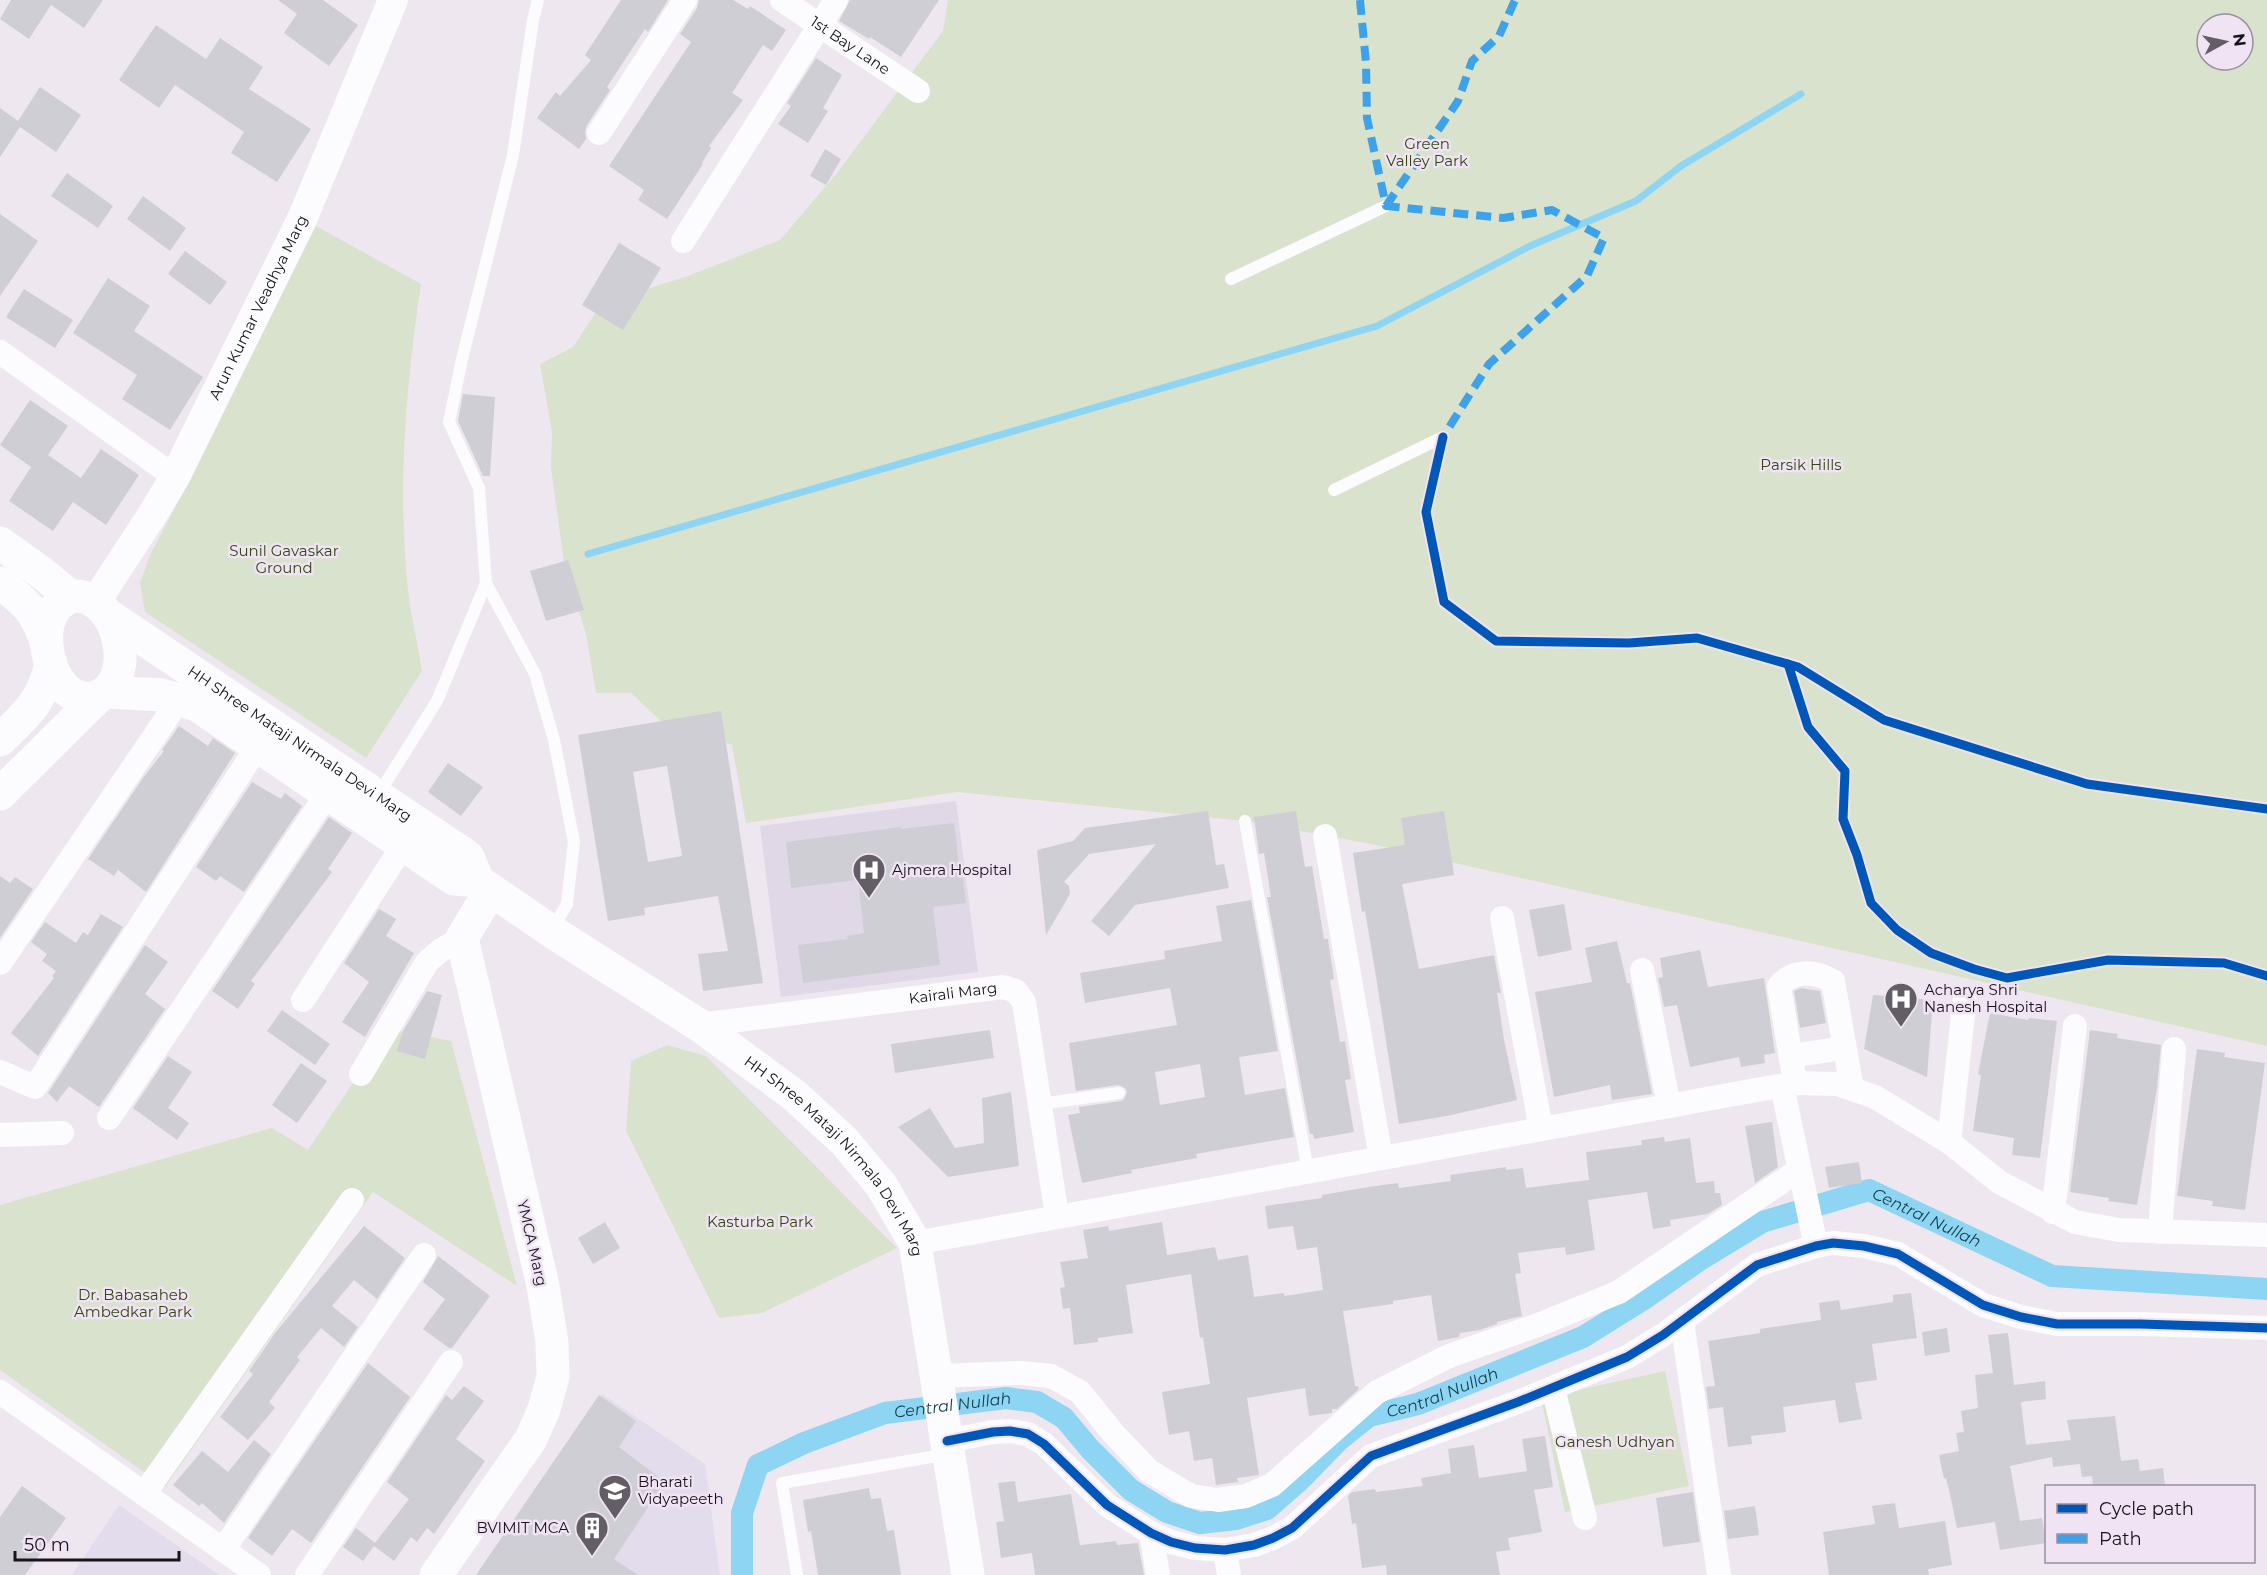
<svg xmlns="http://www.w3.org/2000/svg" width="2267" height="1575" font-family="Montserrat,sans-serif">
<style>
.education{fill:#e3dcec}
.medical{fill:#e0d8e6}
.green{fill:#d8e2cc;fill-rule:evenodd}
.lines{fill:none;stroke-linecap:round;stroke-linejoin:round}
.stream{stroke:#8dd5f3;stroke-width:7}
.canal{stroke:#8dd5f3;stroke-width:22}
.building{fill:#d0ced5;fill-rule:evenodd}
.service{stroke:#fcfbfd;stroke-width:12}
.minor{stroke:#fcfbfd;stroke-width:24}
.tertiary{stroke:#fcfbfd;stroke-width:30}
.secondary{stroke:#fcfbfd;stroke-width:33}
.quiet{stroke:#3da2ea;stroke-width:8;stroke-dasharray:15 8;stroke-linecap:butt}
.cycleway-casing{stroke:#f0e3f4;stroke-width:13}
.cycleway{stroke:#0057b8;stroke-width:9}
.labels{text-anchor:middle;stroke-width:5;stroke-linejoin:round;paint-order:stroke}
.street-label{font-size:15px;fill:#18141a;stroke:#f0e3f4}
.park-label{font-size:15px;fill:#324810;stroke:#f0e3f4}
.poi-label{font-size:15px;fill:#18141a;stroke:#f0e3f4;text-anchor:start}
.water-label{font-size:16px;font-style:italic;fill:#134252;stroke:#f0e3f4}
</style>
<rect width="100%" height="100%" fill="#eee7f0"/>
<g class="education">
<polygon points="602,1394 705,1464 720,1575 481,1575"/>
<polygon points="119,1505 219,1575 72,1575"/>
</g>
<polygon class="medical" points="956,801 978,972 781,997 760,826"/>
<g class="green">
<path d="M948 0H2267V1046L1366 843 1245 821 957 792 746 823 732 745 661 721 631 693H596L586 634 564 563 551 467 552 432 540 364 573 347 602 303 688 276 780 240 837 173 943 31ZM2207 24H2243V60H2207Z"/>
<path d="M316 226 421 284C406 384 397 488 408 590 411 617 418 644 422 671L366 758 145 612 140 583 150 555 187 485Z"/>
<polygon points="389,1029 451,1041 517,1286 373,1192 165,1487 0,1370 0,1205 272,1128 308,1150"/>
<polygon points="667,1045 706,1056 897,1248 762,1313 719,1318 626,1131 631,1061"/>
<polygon points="1665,1371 1689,1486 1565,1512 1541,1398"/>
</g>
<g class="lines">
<polyline class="stream" points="588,554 1377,326 1530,246 1636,201 1681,166 1801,94"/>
<path class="canal" id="s1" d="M742 1575V1513L758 1465 804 1443 885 1413 1006 1398 1037 1402 1064 1418 1090 1449 1131 1490 1167 1512 1200 1523 1236 1519 1267 1509 1300 1480 1338 1441 1369 1416 1418 1404 1583 1337 1644 1299 1701 1259 1762 1222 1869 1190 2052 1276 2267 1289"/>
</g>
<g class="building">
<polygon points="11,0 103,0 84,28 51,5 29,39 0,19"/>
<polygon points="278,0 323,0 358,25 329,66 284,33 297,14"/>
<polygon points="621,0 668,0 648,32 645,29 607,87 610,90 587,125 585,132 586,139 579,149 537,118 556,92 560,96 591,60 585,55"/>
<polygon points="699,0 733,0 748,9 750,6 786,30 772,51 763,45 732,93 743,100 709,146 711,148 702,163 703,164 667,219 638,200 644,190 609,166 691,42 680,34 697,8"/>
<polygon points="850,0 939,0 901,57 870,37 869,39 839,21"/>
<polygon points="156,25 206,59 220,38 263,67 249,89 311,129 277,182 231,153 244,132 175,85 159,108 119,80"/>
<polygon points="816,58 842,75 823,108 828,111 808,143 778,124 791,106 787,103"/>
<polygon points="40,87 81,115 56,152 20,127 0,157 0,108 18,121"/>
<polygon points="825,149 841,159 826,185 810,176"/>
<polygon points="67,173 113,206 98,228 51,196"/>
<polygon points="143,196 186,228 170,251 127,219"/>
<polygon points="0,214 38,241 0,296"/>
<polygon points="619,243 661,268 623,330 582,305"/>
<polygon points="185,251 227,282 210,305 168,274"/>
<polygon points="108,278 150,306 134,331 203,377 170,430 122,399 137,375 73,333"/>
<polygon points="24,289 73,320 55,348 6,317"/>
<polygon points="463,394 495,397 490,476 483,476 458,421"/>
<polygon points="30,400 68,426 48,455 81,478 101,449 139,475 106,525 73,502 53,531 9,501 31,467 0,445"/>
<polygon points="568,560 584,610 546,621 530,571"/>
<path d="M721 711 763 983 703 991 698 954 728 951 718 896 644 908 645 915 608 921 578 735ZM667 766 682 856 648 862 633 772Z"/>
<polygon points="179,726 208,746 213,738 235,753 146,892 118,870 114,876 88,859 143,778 164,751 162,750"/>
<polygon points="448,763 483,787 461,816 428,792"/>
<polygon points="252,782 281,799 285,793 302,806 244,892 220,876 216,881 196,867"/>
<polygon points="1208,811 1216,865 1224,864 1229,888 1135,905 1109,936 1091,921 1156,844 1089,854 1064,882 1069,886 1070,894 1046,935 1037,850 1073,841 1085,828"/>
<polygon points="1296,811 1305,867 1312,866 1324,939 1328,939 1334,979 1330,980 1340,1042 1345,1041 1351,1079 1345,1080 1354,1132 1314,1139 1313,1134 1310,1134 1267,897 1271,897 1264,853 1259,854 1254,817"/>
<polygon points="1444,811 1454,875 1402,884 1419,969 1494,955 1501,993 1497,993 1504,1040 1517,1100 1447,1116 1399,1124 1374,964 1365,911 1362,912 1353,853 1405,845 1401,818"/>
<polygon points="329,817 352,833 328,869 332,872 251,981 255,984 238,1009 212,991"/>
<polygon points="954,823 960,873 962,873 966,903 933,907 940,965 803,983 798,945 848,939 847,936 864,933 858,880 791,888 786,842 901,827 901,829"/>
<polygon points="0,876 10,883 15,877 33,889 0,938"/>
<path d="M1251 900 1278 1051 1239 1057 1245 1095 1285 1088 1294 1137 1196 1154 1197 1158 1131 1170 1132 1173 1082 1183 1068 1115 1080 1113 1079 1107 1121 1101 1124 1099 1127 1092 1125 1088 1118 1085 1076 1091 1069 1043 1177 1025 1170 988 1085 1003 1080 973 1165 959 1164 951 1222 941 1216 906ZM1200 1064 1205 1097 1160 1105 1155 1072Z"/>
<polygon points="1564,904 1572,950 1538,957 1529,910"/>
<polygon points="379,909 396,919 386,936 414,953 365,1037 342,1022 369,982 344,963"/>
<polygon points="101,914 123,927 38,1056 11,1033 54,978 52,976 56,971 42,961 47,954 31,942 45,922 76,943 83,932 88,935"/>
<polygon points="1617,941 1627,983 1630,983 1652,1094 1612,1100 1610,1085 1554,1097 1535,992 1592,982 1585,948"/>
<polygon points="145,945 168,962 145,994 165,1009 99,1107 69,1086 57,1102 48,1093"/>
<polygon points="1700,950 1708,987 1764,978 1775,1053 1764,1055 1765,1063 1741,1067 1739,1057 1690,1067 1677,1005 1664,1007 1658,978 1663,977 1660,958"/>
<polygon points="1801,988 1820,991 1826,1023 1800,1028 1794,991"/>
<polygon points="427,991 442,995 425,1059 397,1051 403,1031"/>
<polygon points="1873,995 1933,1000 1927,1077 1864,1049"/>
<polygon points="282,1010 330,1044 315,1065 267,1031"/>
<polygon points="1990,1013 2028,1020 2029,1018 2057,1021 2040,1158 2012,1155 2014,1138 1973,1131 1981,1075 1978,1074"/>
<polygon points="990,1030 994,1058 895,1073 891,1044"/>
<polygon points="2090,1030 2118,1034 2117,1038 2161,1045 2157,1088 2137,1205 2108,1201 2109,1198 2070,1192"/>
<polygon points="2197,1049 2225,1053 2224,1057 2265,1063 2245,1210 2212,1206 2213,1201 2177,1196"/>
<polygon points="168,1056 192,1072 168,1108 189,1123 177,1140 133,1108"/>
<polygon points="301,1063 327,1081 297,1123 272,1105"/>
<polygon points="1011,1092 1019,1166 948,1177 898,1127 930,1108 955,1148 984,1143 982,1098"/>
<polygon points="1772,1122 1778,1167 1755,1183 1745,1126"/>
<polygon points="1664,1137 1665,1142 1690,1138 1696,1183 1714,1181 1715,1193 1720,1193 1722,1205 1708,1214 1670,1220 1671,1226 1653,1229 1647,1192 1588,1200 1595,1250 1566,1255 1565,1247 1518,1253 1521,1273 1515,1274 1522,1316 1497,1322 1497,1324 1480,1330 1460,1333 1459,1337 1438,1341 1431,1295 1393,1301 1393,1304 1343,1311 1355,1386 1358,1386 1359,1389 1337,1409 1332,1409 1332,1413 1309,1416 1305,1388 1247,1398 1259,1475 1237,1478 1238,1482 1216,1485 1212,1458 1194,1461 1189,1431 1169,1435 1162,1392 1210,1384 1203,1337 1200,1338 1191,1274 1126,1285 1133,1333 1098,1338 1098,1342 1074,1345 1070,1308 1063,1309 1060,1288 1065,1287 1060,1262 1088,1258 1083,1230 1108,1226 1109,1231 1162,1222 1167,1255 1215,1247 1218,1260 1248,1255 1254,1297 1284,1293 1284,1296 1323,1290 1317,1247 1297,1250 1293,1226 1268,1229 1265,1206 1322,1198 1322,1195 1368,1187 1398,1183 1399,1188 1451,1181 1450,1175 1506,1167 1506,1170 1523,1168 1526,1188 1589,1180 1586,1152 1642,1145 1641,1140"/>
<polygon points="1859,1162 1862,1183 1829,1188 1825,1167"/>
<polygon points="605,1222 620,1248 593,1264 578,1238"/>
<polygon points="364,1226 405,1258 377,1299 354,1280 332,1306 358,1327 344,1347 321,1328 297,1357 300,1360 269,1402 275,1408 248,1440 220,1417 253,1374 249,1371 275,1333"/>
<polygon points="438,1256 490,1296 452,1348 449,1348 423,1329 445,1299 423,1282"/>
<polygon points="1911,1293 1917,1338 1872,1344 1877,1380 1855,1383 1862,1419 1839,1423 1835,1400 1783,1407 1786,1432 1751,1436 1752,1444 1728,1447 1723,1407 1709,1409 1706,1387 1715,1386 1708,1341 1760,1333 1760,1329 1821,1320 1819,1303 1839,1300 1841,1310 1893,1302 1893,1295"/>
<polygon points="1947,1328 1950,1352 1925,1356 1922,1332"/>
<polygon points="2008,1333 2014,1385 2045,1381 2046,1399 2021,1402 2026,1445 2071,1440 2067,1420 2115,1416 2121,1461 2138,1459 2140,1471 2163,1468 2165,1486 2093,1486 2092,1476 2082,1477 2080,1464 2053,1467 2052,1457 2010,1466 2020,1521 2042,1518 2046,1543 2000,1550 1995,1522 1957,1528 1951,1499 1946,1478 1944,1479 1939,1455 1959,1451 1956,1433 1964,1432 1961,1411 1978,1408 1975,1375 1993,1373 1988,1335"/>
<polygon points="368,1363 410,1397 311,1543 292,1529 272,1556 248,1538"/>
<polygon points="464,1386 484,1401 456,1439 485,1461 434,1534 427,1528 417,1542 411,1537 394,1561 374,1546 363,1561 343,1547 356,1528 375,1543 409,1499 387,1482 446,1395 452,1400"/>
<polygon points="599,1395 636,1421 619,1447 665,1482 614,1559 638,1575 476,1575"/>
<polygon points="1545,1436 1553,1487 1534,1490 1542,1532 1508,1538 1510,1550 1496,1552 1500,1575 1387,1575 1386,1565 1362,1568 1356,1523 1352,1524 1348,1496 1352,1492 1375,1489 1376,1492 1423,1486 1421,1478 1451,1473 1448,1449 1474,1445 1479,1478 1527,1471 1522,1439"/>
<polygon points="254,1440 271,1454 224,1523 202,1503 199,1506 173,1485 202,1451 228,1472"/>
<polygon points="1015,1481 1018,1502 1071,1494 1080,1545 1116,1541 1117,1545 1138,1543 1144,1575 1035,1575 1032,1553 1001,1558 996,1522 1004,1521 998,1483"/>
<polygon points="22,1486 66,1518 25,1575 0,1575 0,1517"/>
<polygon points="869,1488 871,1499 881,1498 887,1531 894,1530 901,1575 818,1575 811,1531 808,1532 803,1500"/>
<polygon points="1693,1492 1700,1542 1663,1547 1656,1498"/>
<polygon points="1895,1503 1899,1528 1945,1521 1952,1565 1928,1569 1929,1575 1829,1575 1823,1532 1875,1524 1872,1506"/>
<polygon points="1755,1506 1759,1535 1728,1539 1724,1511"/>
</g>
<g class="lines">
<g class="service">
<polyline points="538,0 533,20 513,155 462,359 449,422 479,488 486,583 535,674 554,740 574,842 567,904 552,930"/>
<polyline points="1231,279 1386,206"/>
<polyline points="1334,490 1443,437"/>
<polyline points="378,795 437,701 486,583"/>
<polyline points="1245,821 1308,1171"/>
<polyline points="1040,1104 1119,1093"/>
<polyline points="797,1575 782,1483 948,1454"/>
</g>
<g class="minor">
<path id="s2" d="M782 0 918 91"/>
<polyline points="599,133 685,0"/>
<polyline points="683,241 836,0"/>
<polyline points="0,352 175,477"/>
<polyline points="1325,836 1381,1158"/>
<polyline points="1502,918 1541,1129"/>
<polyline points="0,963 179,700"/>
<polyline points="1642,970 1669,1106"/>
<polyline points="303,1000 404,844"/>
<path id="s3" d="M699 1025 1003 987 1016 991 1024 1002 1057 1216"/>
<polyline points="1790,1056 1844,1048"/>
<polyline points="0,1072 35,1087 258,746"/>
<polyline points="361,1074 427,962 441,950 462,938"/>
<path d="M1795 1083 1779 986C1794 969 1814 971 1833 981L1852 1089"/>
<polyline points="1782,1086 1816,1246"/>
<polyline points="109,1118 328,793"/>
<polyline points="0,1135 62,1133"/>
<polyline points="1949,1142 1965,997"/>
<polyline points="2053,1212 2075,1026"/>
<polyline points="2160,1232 2174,1049"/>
<polyline points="915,1243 1795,1083 1837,1084 1875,1097 1949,1142 1999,1182 2075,1222 2119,1230 2267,1235"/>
<polyline points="1682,1321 1719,1575"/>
<polyline points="936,1376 1021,1373 1051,1376 1080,1392 1113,1433 1149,1471 1191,1496 1218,1500 1246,1496 1272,1485 1377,1392 1449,1356 1538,1325 1619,1292 1799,1170"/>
<polyline points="1553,1388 1585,1518"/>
<polyline points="0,1392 259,1575"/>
<polyline points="947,1441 993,1432 1010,1431 1028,1434 1044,1444 1107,1505 1151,1533 1171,1542 1195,1548 1225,1550 1254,1545 1273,1538 1292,1528 1371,1456 1518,1402 1627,1357 1663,1335 1757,1265 1816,1246 1833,1243 1864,1246 1898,1254 1983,1305 2021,1317 2057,1324 2140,1324 2267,1328"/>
<polyline points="144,1494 352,1200"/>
<polyline points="1151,1533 1158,1575"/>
<polyline points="223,1550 424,1255"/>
<polyline points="1225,1550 1229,1575"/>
<polyline points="307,1575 451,1362"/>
</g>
<path class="tertiary" id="s4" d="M96 601 154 512 175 477 303 217 393 0"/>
<g class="secondary">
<polyline points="0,543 42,573 71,597"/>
<path d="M0 583C27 603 37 612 47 645"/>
<path d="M77 596C123 599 139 690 91 698 46 704 25 603 77 596Z"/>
<path id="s5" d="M108 615 468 857 478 881"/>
<path id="s6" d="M106 692 162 695 197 705 454 879 478 881 551 931 699 1025 794 1095 844 1141 881 1185 915 1243 968 1575"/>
<path d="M0 740C27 714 42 702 51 664"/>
<polyline points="0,794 100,695"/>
<polyline points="436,1575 531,1439 544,1409 553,1377 552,1342 543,1286 462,938 491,890"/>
</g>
<g class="quiet">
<polyline points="1360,0 1366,63 1367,118 1386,206 1503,218 1552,210 1604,238 1587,276 1489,364 1443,437"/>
<polyline points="1386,206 1458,101 1472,61 1499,36 1515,0"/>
</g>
<g class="cycleway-casing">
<g id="cycleway">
<polyline points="1443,437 1426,512 1444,602 1496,641 1629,643 1697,638 1798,667 1884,720 2087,784 2267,809"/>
<polyline points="1788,664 1808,727 1845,771 1843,819 1857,855 1871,903 1897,930 1931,953 1974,969 2007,978 2108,960 2224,963 2267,976"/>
<polyline points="947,1441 993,1432 1010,1431 1028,1434 1044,1444 1107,1505 1151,1533 1171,1542 1195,1548 1225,1550 1254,1545 1273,1538 1292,1528 1371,1456 1518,1402 1627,1357 1663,1335 1757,1265 1816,1246 1833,1243 1864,1246 1898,1254 1983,1305 2021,1317 2057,1324 2140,1324 2267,1328"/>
</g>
</g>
<use href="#cycleway" class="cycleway"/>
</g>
<defs>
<g id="hospital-pin" transform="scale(1.725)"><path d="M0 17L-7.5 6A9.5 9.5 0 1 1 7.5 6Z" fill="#635e65" stroke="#f0e3f4"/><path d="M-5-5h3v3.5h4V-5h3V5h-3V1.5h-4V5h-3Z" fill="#fff"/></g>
<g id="university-pin" transform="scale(1.725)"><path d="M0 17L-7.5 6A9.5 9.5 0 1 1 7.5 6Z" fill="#635e65" stroke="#f0e3f4"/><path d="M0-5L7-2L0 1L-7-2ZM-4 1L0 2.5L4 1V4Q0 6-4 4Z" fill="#fff"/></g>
<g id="building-pin" transform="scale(1.725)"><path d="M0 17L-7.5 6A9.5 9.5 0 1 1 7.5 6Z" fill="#635e65" stroke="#f0e3f4"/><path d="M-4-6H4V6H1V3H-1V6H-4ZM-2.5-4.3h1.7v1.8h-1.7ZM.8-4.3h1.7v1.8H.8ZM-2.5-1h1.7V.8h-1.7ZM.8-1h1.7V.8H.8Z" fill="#fff"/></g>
</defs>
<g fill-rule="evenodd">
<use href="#hospital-pin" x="869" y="870"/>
<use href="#hospital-pin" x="1901" y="999"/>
<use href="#university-pin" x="615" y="1491"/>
<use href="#building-pin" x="592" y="1528"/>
</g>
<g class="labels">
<g class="street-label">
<text dy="5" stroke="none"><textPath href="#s2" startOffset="82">1st Bay Lane</textPath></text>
<text dy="5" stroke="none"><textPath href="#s4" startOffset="336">Arun Kumar Veadhya Marg</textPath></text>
<text dy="5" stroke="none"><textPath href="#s5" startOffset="231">HH Shree Mataji Nirmala Devi Marg</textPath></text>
<text dy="5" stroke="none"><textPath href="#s3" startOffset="256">Kairali Marg</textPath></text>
<text dy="5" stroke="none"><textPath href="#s6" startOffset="882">HH Shree Mataji Nirmala Devi Marg</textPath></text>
<text transform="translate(532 1243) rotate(77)" y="5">YMCA Marg</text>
</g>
<g class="park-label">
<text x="1427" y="149">Green<tspan x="1427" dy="17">Valley Park</tspan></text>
<text x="1801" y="470">Parsik Hills</text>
<text x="284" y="556">Sunil Gavaskar<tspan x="284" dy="17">Ground</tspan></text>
<text x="760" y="1227">Kasturba Park</text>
<text x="133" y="1300">Dr. Babasaheb<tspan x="133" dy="17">Ambedkar Park</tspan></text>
<text x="1615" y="1447">Ganesh Udhyan</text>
</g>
<g class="poi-label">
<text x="892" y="875">Ajmera Hospital</text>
<text x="1924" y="995">Acharya Shri<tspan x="1924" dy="17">Nanesh Hospital</tspan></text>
<text x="638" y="1487">Bharati<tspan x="638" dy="17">Vidyapeeth</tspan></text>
<text x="569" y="1533" text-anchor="end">BVIMIT MCA</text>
</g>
<g class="water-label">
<text dy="6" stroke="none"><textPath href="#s1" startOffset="1434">Central Nullah</textPath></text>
<text dy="6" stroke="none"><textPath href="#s1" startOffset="894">Central Nullah</textPath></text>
<text dy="6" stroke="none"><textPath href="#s1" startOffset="318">Central Nullah</textPath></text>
</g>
</g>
<rect x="2045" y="1485" width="210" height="78" fill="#f0e3f4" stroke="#9a909d" stroke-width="1.5"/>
<rect x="2057" y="1504" width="30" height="9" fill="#0057b8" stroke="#9a909d" stroke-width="1.5"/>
<text x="2099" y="1515" font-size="18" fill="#18141a">Cycle path</text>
<rect x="2057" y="1534" width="30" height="9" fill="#3da2ea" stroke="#9a909d" stroke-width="1.5"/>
<text x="2099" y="1545" font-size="18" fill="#18141a">Path</text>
<g transform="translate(2225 42) rotate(82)"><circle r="28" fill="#f0e3f4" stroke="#9a909d" stroke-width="1.5"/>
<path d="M0-4.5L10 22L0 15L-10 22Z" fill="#635e65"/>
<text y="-9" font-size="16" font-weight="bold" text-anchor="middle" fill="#18141a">N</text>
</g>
<path d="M15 1551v9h164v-9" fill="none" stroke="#18141a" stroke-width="3"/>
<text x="24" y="1551" font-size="18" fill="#18141a" stroke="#f0e3f4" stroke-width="4.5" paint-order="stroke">50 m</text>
</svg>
